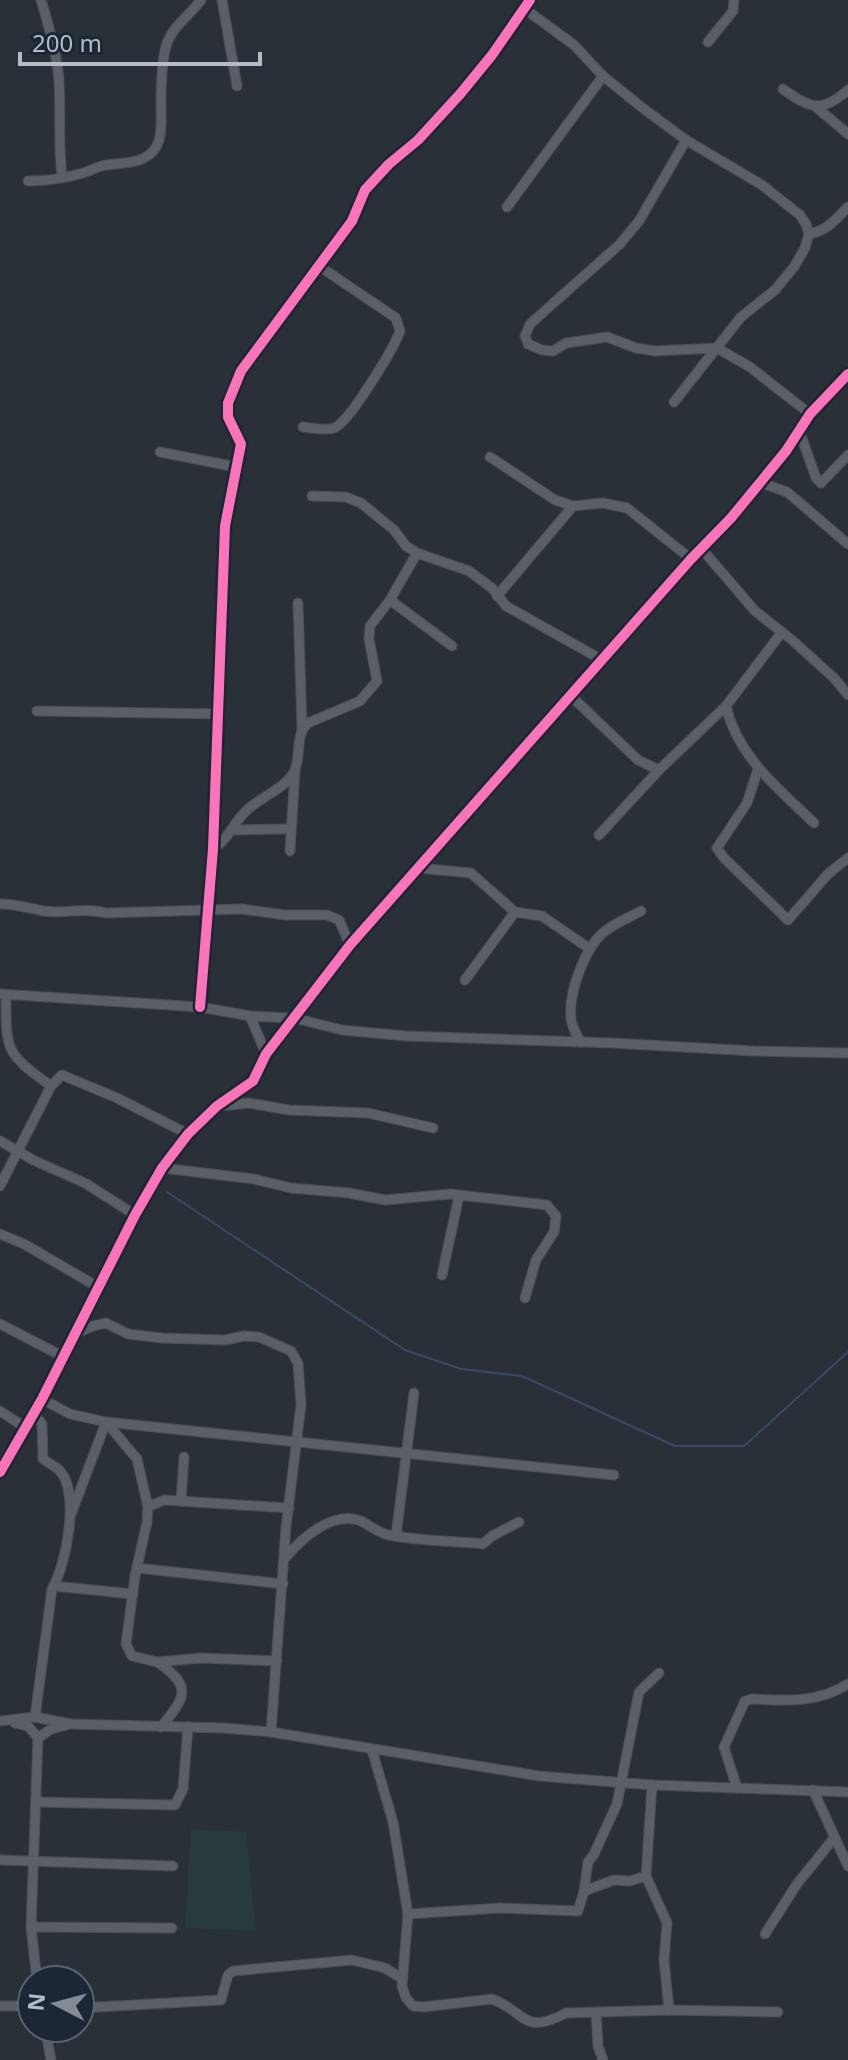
<svg xmlns="http://www.w3.org/2000/svg" width="848" height="2060" font-family="'Noto Sans',sans-serif">
<style>
.park{fill:#273a3e}
.lines{fill:none;stroke-linecap:round;stroke-linejoin:round}
.stream{stroke:#384963;stroke-width:2}
.street-casing{stroke:#484c53;stroke-width:11}
.street{stroke:#5a5e66;stroke-width:9}
.cycleway-casing{stroke:#1d2633;stroke-width:15}
.cycleway{stroke:#fb73b8;stroke-width:10}
</style>
<rect width="100%" height="100%" fill="#2a3038"/>
<polygon class="park" points="191,1829 246,1832 256,1931 185,1928"/>
<g class="lines">
<polyline class="stream" points="167,1192 405,1350 461,1369 522,1376 675,1446 744,1446 848,1352"/>
<g class="street-casing">
<g id="street">
<path d="M41 0C49 26 57 54 59 81 61 113 58 144 62 176"/>
<polyline points="222,0 237,86"/>
<polyline points="525,9 574,45 603,76 644,109 686,140 762,185 800,215 806,224 809,234 805,248 794,267 775,290 741,317 674,402"/>
<polyline points="708,42 733,11 734,0"/>
<path d="M783 89C810 109 822 113 848 90"/>
<polyline points="816,107 848,134"/>
<polyline points="686,140 639,221 620,244 530,324 525,336 528,344 542,350 553,351 566,343 607,337 636,348 655,351 717,348 750,367 810,414"/>
<path d="M28 181C45 181 66 178 83 173 90 171 98 166 106 165 118 163 131 164 142 159 165 149 161 125 161 105 161 89 162 58 167 43 173 26 191 14 201 0"/>
<polyline points="507,207 603,76"/>
<path d="M809 234C827 231 835 220 848 207"/>
<path d="M303 427C312 428 325 431 334 428 349 423 394 348 400 331L396 318 319 266"/>
<polyline points="799,430 816,478 821,483 848,455"/>
<polyline points="160,452 236,467"/>
<polyline points="490,457 555,500 573,506 603,503 627,508 691,559"/>
<polyline points="759,482 787,492 848,544"/>
<polyline points="312,496 346,497 361,503 394,530 406,546 417,553 469,571 492,588 506,606 604,661"/>
<polyline points="701,548 755,611 792,640 834,678 848,695"/>
<polyline points="497,596 573,506"/>
<polyline points="390,600 452,646"/>
<polyline points="298,603 302,728"/>
<polyline points="571,696 638,760 659,770 726,706 782,632"/>
<path d="M726 706C737 756 779 789 814 823"/>
<polyline points="37,711 219,714"/>
<polyline points="758,769 747,803 717,848 724,858 788,920 828,874 848,858"/>
<polyline points="232,830 290,829"/>
<polyline points="599,835 659,770"/>
<path d="M213 849C229 839 233 823 246 811 260 797 287 788 295 770 301 755 295 734 308 723L360 701 377 681 369 639 370 626 390 600 417 553"/>
<polyline points="290,851 295,771"/>
<polyline points="418,868 471,873 515,912 542,916 590,949"/>
<path d="M0 904C16 904 28 908 44 911 65 914 85 907 106 913L241 909 285 915H327L339 920 350 945"/>
<polyline points="465,980 515,912"/>
<polyline points="0,994 200,1007 250,1016 294,1018 342,1030 406,1036 612,1043 754,1051 848,1053"/>
<path d="M6 995C6 1051 5 1053 51 1086"/>
<polyline points="200,1007 213,849 225,526 241,444 228,417 228,403 241,371 352,221 365,190 389,164 418,140 461,93 492,55 530,0"/>
<polyline points="250,1016 266,1054"/>
<path d="M580 1042C577 1035 572 1027 571 1019 568 993 586 943 608 929 618 922 630 917 641 911"/>
<polyline points="220,1106 249,1103 289,1110 368,1113 433,1128"/>
<polyline points="0,1141 35,1161 85,1183 135,1215"/>
<polyline points="162,1168 254,1179 291,1188 349,1193 385,1200 450,1194 547,1205 556,1216 554,1232 536,1260 525,1298"/>
<polyline points="0,1186 51,1086 62,1075 117,1098 188,1134"/>
<polyline points="0,1234 24,1244 98,1287"/>
<polyline points="442,1275 459,1196"/>
<polyline points="0,1324 62,1356"/>
<polyline points="72,1335 93,1326 106,1323 128,1334 162,1338 225,1340 244,1336 259,1337 291,1351 298,1363 301,1405 286,1527 271,1732"/>
<polyline points="42,1399 70,1414 106,1422 137,1459 148,1507 147,1522 135,1576 126,1644 132,1656 157,1662 201,1658 277,1661"/>
<polyline points="0,1411 26,1428"/>
<path d="M34 1414 42 1424 43 1459C48 1463 55 1466 59 1470 81 1492 66 1566 52 1589L35 1717"/>
<polyline points="0,1472 42,1399 135,1215 162,1168 188,1134 217,1106 253,1081 266,1054 350,945 691,559 731,518 786,451 810,414 848,374"/>
<polyline points="181,1501 184,1457"/>
<polyline points="148,1507 164,1500 289,1508"/>
<polyline points="70,1517 106,1422 614,1475"/>
<polyline points="396,1536 414,1393"/>
<path d="M286 1557C302 1538 333 1510 361 1521 371 1526 378 1533 389 1535 419 1541 453 1541 483 1544L492 1536 519 1522"/>
<polyline points="137,1568 283,1584"/>
<polyline points="54,1586 133,1594"/>
<path d="M157 1662C193 1686 186 1697 161 1727"/>
<polyline points="0,1721 35,1717 71,1724 224,1728 271,1732 539,1776 652,1785 848,1792"/>
<polyline points="15,1723 28,1726 38,1738 31,1927 37,1980"/>
<polyline points="38,1738 51,1729 67,1725"/>
<path d="M372 1750 393 1822 408 1914 402 1986 406 1998 413 2006 423 2007 492 1999C527 2012 522 2036 566 2013L669 2010 778 2012"/>
<polyline points="652,1785 646,1876 667,1923 664,1960 669,2010"/>
<path d="M737 1788 724 1747 745 1701 752 1699C786 1701 818 1703 848 1684"/>
<polyline points="813,1790 848,1866"/>
<polyline points="37,1802 175,1805 183,1789 188,1727"/>
<polyline points="0,1860 173,1866"/>
<polyline points="584,1891 614,1880 630,1881 646,1876"/>
<polyline points="408,1914 500,1908 578,1911 584,1891 588,1862 594,1854 617,1804 639,1692 659,1673"/>
<polyline points="31,1927 172,1928"/>
<polyline points="765,1934 797,1884 834,1838"/>
<polyline points="0,2006 32,2006"/>
<polyline points="80,2008 221,2000 228,1975 233,1971 352,1960 385,1968 401,1978"/>
<polyline points="596,2013 598,2046 603,2060"/>
<polyline points="45,2028 51,2060"/>
</g>
</g>
<use href="#street" class="street"/>
<g class="cycleway-casing">
<g id="cycleway">
<polyline points="200,1007 213,849 225,526 241,444 228,417 228,403 241,371 352,221 365,190 389,164 418,140 461,93 492,55 530,0"/>
<polyline points="0,1472 42,1399 135,1215 162,1168 188,1134 217,1106 253,1081 266,1054 350,945 691,559 731,518 786,451 810,414 848,374"/>
</g>
</g>
<use href="#cycleway" class="cycleway"/>
</g>
<g transform="translate(56 2004) rotate(276)"><circle r="38" fill="#1d2633" stroke="#59626f" stroke-width="2"/>
<path d="M0-6L14 30L0 20L-14 30Z" fill="#848b96"/>
<text y="-12" font-size="22" font-weight="bold" text-anchor="middle" fill="#b4bcc9">N</text>
</g>
<path d="M20 52v12h240v-12" fill="none" stroke="#b4bcc9" stroke-width="4"/>
<text x="32" y="52" font-size="24" fill="#b4bcc9" stroke="#1d2633" stroke-width="6" paint-order="stroke">200 m</text>
</svg>
